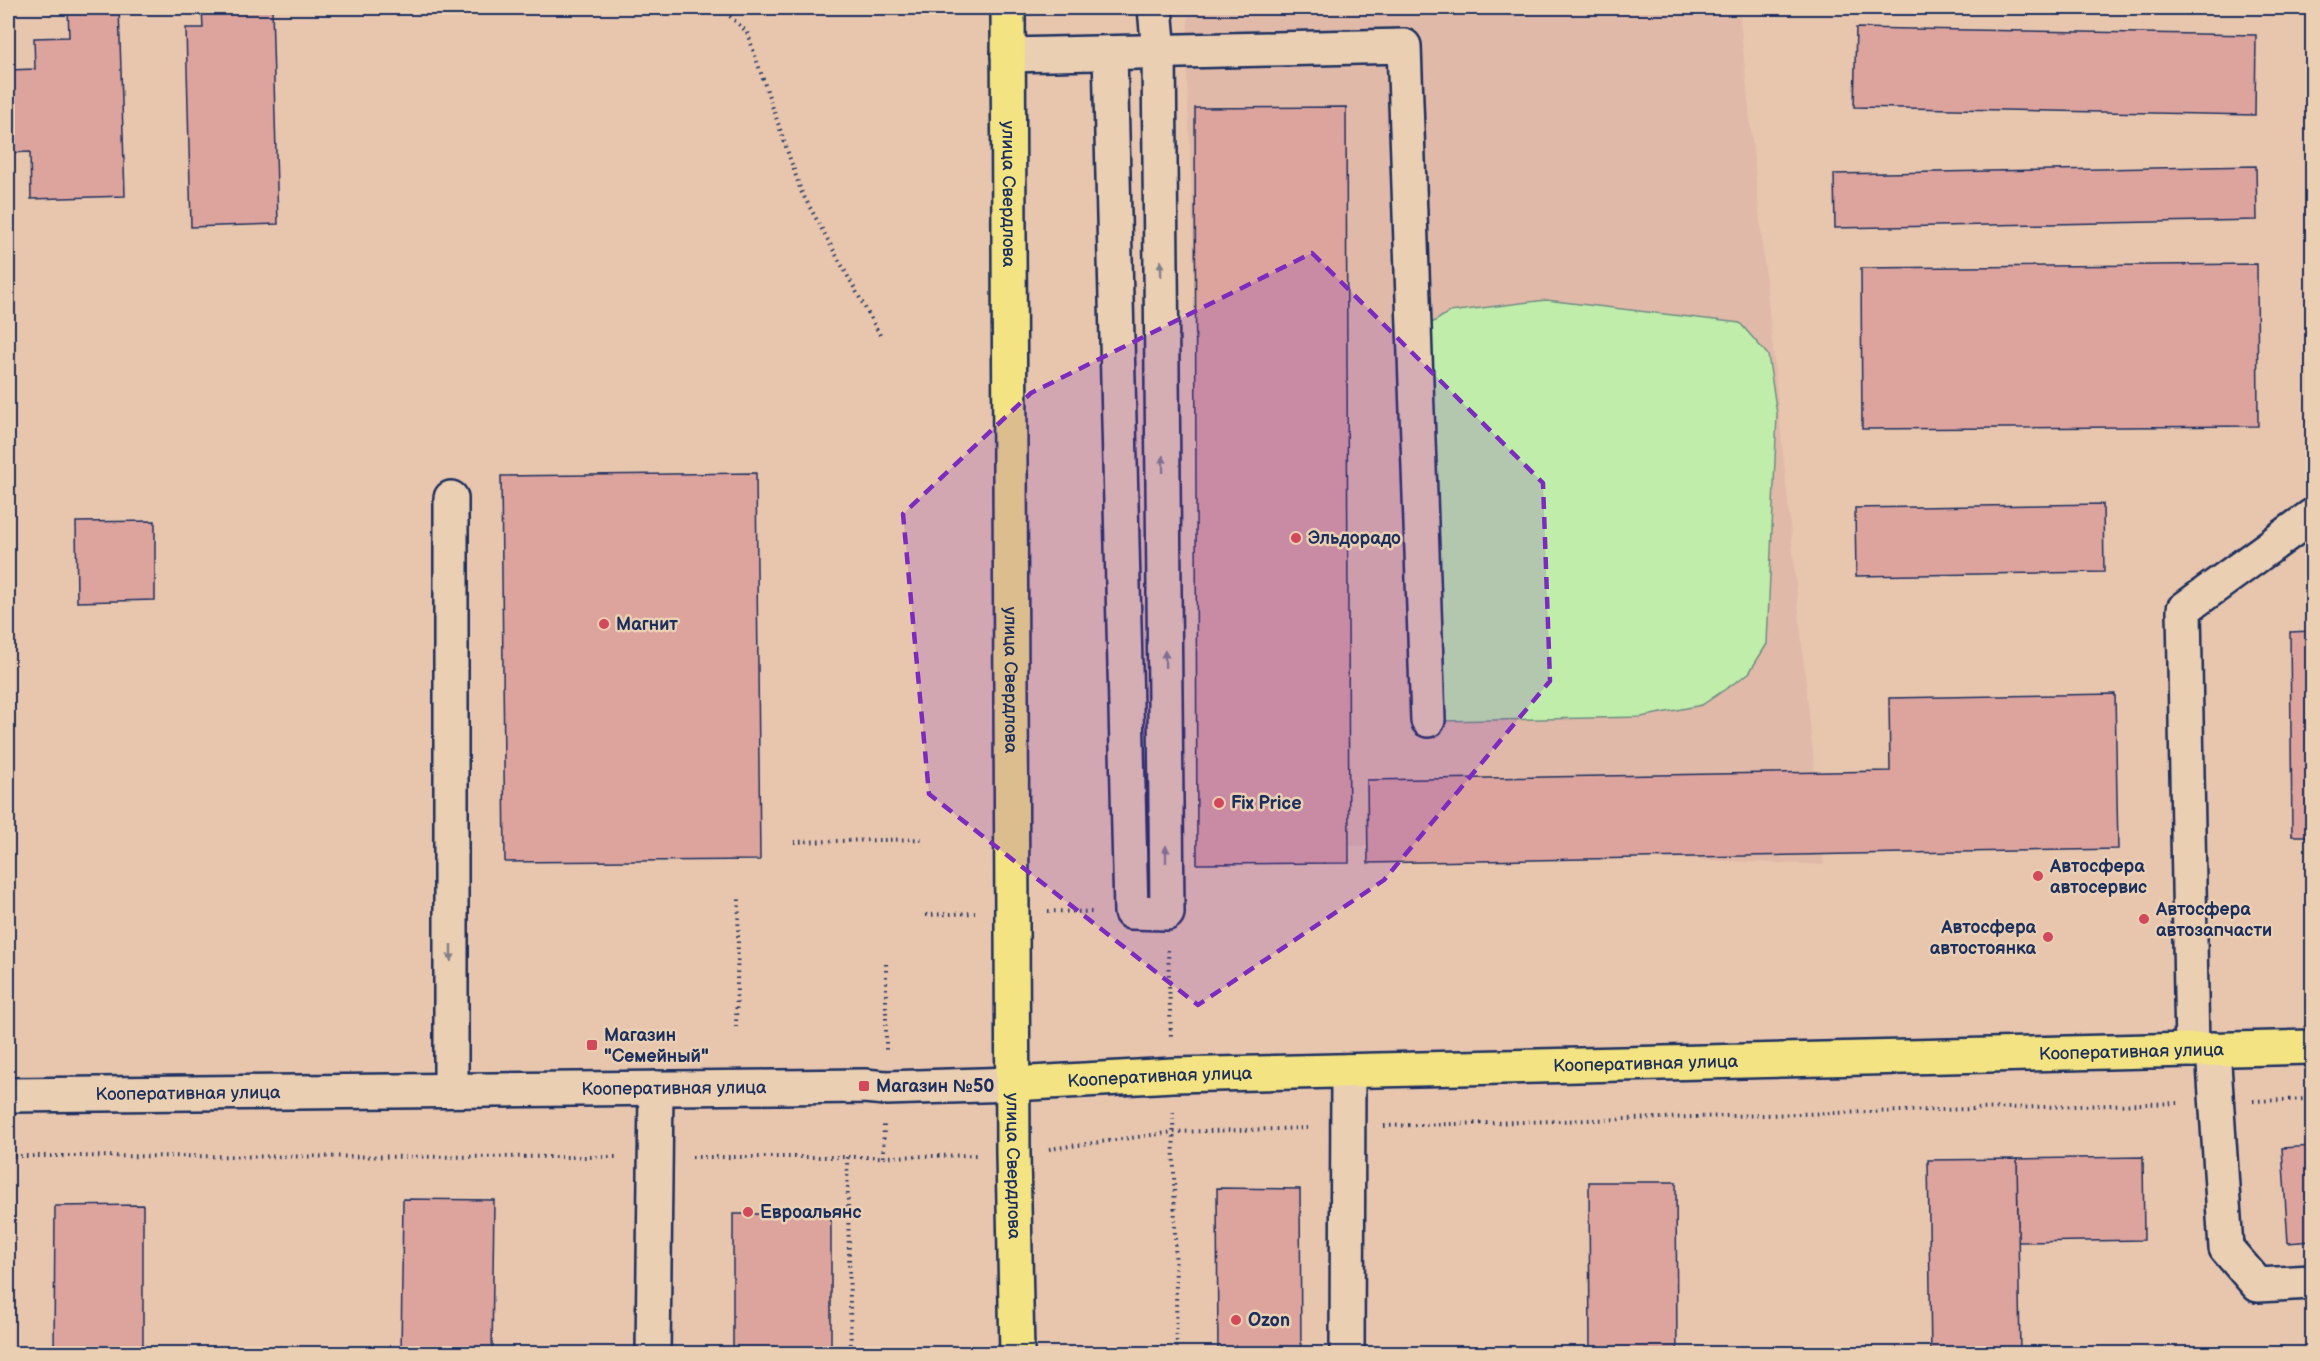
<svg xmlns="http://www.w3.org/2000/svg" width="2320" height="1361" font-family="'Balsamiq Sans',sans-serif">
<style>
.built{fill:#e1b9a8}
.green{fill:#c1edaa;stroke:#6e8e84;stroke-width:1.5}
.building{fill:#dda39d;stroke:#1b2f5e;stroke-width:1.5}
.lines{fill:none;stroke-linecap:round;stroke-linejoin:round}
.minor-casing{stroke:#1b2f5e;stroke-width:38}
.major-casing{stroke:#1b2f5e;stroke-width:38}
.path{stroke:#1b2f5e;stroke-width:4;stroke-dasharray:1.5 4.5;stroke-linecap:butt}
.minor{stroke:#ebcfb2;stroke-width:33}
.major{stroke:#f4e382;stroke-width:33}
.oneway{fill:#837f88}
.marked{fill:#7b2cbf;fill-opacity:0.2;stroke:#7b2cbf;stroke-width:4.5;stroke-dasharray:12 8;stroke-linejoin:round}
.poi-dot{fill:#d1495b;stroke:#ebcfb2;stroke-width:2}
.labels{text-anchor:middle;stroke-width:5;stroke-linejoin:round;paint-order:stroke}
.street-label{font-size:18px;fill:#1b2f5e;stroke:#ebcfb2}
.poi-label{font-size:18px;font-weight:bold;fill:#1b2f5e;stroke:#ebcfb2;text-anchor:start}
</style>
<rect width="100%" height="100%" fill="#e8c6ae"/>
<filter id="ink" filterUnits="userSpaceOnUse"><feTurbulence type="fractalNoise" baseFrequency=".0167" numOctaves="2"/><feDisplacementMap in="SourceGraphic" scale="12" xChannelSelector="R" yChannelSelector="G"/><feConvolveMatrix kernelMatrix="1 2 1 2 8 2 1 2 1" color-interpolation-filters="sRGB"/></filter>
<g filter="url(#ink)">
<polygon class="built" points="1189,8 1739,8 1824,865 1216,840 1186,52"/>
<polygon class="green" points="1546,300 1740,323 1768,355 1777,414 1767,644 1749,673 1702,705 1641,717 1441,721 1421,330 1449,312"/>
<g class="building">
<polygon points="68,8 119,8 125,196 31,199 30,152 8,153 8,70 35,69 34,38 69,37"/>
<polygon points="202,8 272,8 278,224 191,227 186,28 203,28"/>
<polygon points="1856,28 2256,35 2255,115 1854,107"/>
<polygon points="1346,107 1349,863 1197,864 1195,108"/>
<polygon points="2256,166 2257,220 1835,228 1834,174"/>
<polygon points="2257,264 2258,426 1862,429 1861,268"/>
<polygon points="756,473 760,860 505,862 501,476"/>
<polygon points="2103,504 2104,572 1856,576 1855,508"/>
<polygon points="155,521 155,600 77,602 76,522"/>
<polygon points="2312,631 2312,836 2292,836 2290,632"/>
<polygon points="2115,694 2118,849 1368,863 1367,780 1890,771 1889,698"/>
<polygon points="2312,1146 2312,1241 2288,1243 2282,1148"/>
<polygon points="2143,1157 2144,1240 2018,1242 2017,1159"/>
<polygon points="2017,1159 2020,1354 1931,1354 1928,1160"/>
<polygon points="1589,1182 1676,1182 1677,1354 1590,1354"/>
<polygon points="1217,1188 1300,1189 1301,1354 1218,1354"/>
<polygon points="403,1199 494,1200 492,1354 401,1354"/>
<polygon points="143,1205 143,1354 54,1354 55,1206"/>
<rect x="733" y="1214" width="98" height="140"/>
</g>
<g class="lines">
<g class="minor-casing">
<g id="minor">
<polyline points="1110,53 1131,912 1167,913 1159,52 1155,8"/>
<polyline points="1008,55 1404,46 1428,720"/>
<polyline points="2213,1049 2226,1248 2258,1285 2312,1282"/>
<polyline points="2192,1050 2184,609 2312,516"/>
<polyline points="451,1090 451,498"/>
<path id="s1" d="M8 1095 864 1086 886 1088 1013 1084"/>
<polyline points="653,1354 656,1088"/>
<polyline points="1347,1354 1348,1071"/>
</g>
</g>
<g class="major-casing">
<g id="major">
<path id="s2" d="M1008 8 1013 1154 1017 1354"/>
<path id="s3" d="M1013 1084 1173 1075 2312 1047"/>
</g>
</g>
<g class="path">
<polyline points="721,8 747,32 801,191 880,335"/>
<polyline points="794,842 924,839"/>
<polyline points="1048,911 1095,912"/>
<polyline points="926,915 975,913"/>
<polyline points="1168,950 1171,1038"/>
<polyline points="886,964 886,1051"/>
<polyline points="736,1027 739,896"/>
<polyline points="2253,1101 2312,1099"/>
<polyline points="1173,1112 1177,1354"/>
<polyline points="1384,1126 2180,1103"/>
<polyline points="1049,1149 1174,1132 1310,1128"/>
<polyline points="8,1156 619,1157"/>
<polyline points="692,1157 883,1157 976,1155"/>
<polyline points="847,1157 851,1354"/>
<polyline points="883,1157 884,1125"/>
</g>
<use href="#minor" class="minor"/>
<use href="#major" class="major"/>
</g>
<defs><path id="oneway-solid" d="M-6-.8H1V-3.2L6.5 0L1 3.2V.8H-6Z" transform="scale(1.5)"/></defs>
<g class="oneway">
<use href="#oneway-solid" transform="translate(1161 269) rotate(-91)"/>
<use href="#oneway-solid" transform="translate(1163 464) rotate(-91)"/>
<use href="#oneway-solid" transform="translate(1165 659) rotate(-91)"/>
<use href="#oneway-solid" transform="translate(1166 854) rotate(-90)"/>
<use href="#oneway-solid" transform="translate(451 953) rotate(90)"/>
</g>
</g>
<path class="marked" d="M1312 253 1543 483 1550 681 1384 880 1198 1005 929 794 903 514 1031 393Z"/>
<g class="poi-dot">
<circle cx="1296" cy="538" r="6"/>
<circle cx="604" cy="624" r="6"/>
<circle cx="1219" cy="803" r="6"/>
<circle cx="2038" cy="876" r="6"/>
<circle cx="2144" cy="919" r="6"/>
<circle cx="2048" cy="937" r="6"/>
<rect x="586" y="1039" width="12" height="12" rx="3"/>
<rect x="858" y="1080" width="12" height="12" rx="3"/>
<circle cx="748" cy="1212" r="6"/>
<circle cx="1236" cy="1320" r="6"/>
</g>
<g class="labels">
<g class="street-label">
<text dy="6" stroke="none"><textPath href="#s2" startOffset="186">улица Свердлова</textPath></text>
<text dy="6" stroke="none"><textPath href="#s2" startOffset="672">улица Свердлова</textPath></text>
<text dy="6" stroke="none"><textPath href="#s3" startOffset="1119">Кооперативная улица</textPath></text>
<text dy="6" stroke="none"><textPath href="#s3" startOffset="633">Кооперативная улица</textPath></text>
<text dy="6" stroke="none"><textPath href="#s3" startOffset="147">Кооперативная улица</textPath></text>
<text dy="6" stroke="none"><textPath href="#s1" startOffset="666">Кооперативная улица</textPath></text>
<text dy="6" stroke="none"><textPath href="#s1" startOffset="180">Кооперативная улица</textPath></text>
<text dy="6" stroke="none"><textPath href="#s2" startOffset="1158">улица Свердлова</textPath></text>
</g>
<g class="poi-label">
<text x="1308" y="544">Эльдорадо</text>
<text x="616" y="630">Магнит</text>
<text x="1231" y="809">Fix Price</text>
<text x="2050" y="872">Автосфера<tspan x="2050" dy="21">автосервис</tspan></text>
<text x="2156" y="915">Автосфера<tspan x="2156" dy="21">автозапчасти</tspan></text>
<text x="2036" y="933" text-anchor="end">Автосфера<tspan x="2036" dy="21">автостоянка</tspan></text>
<text x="604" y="1041">Магазин<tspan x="604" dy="21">"Семейный"</tspan></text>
<text x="876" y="1092">Магазин №50</text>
<text x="760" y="1218">Евроальянс</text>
<text x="1248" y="1326">Ozon</text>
</g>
</g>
<rect width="2320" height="1361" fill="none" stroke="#ebcfb2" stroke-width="30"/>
<rect x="15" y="15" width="2290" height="1331" fill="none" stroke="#1b2f5e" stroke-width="2" filter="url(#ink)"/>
</svg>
